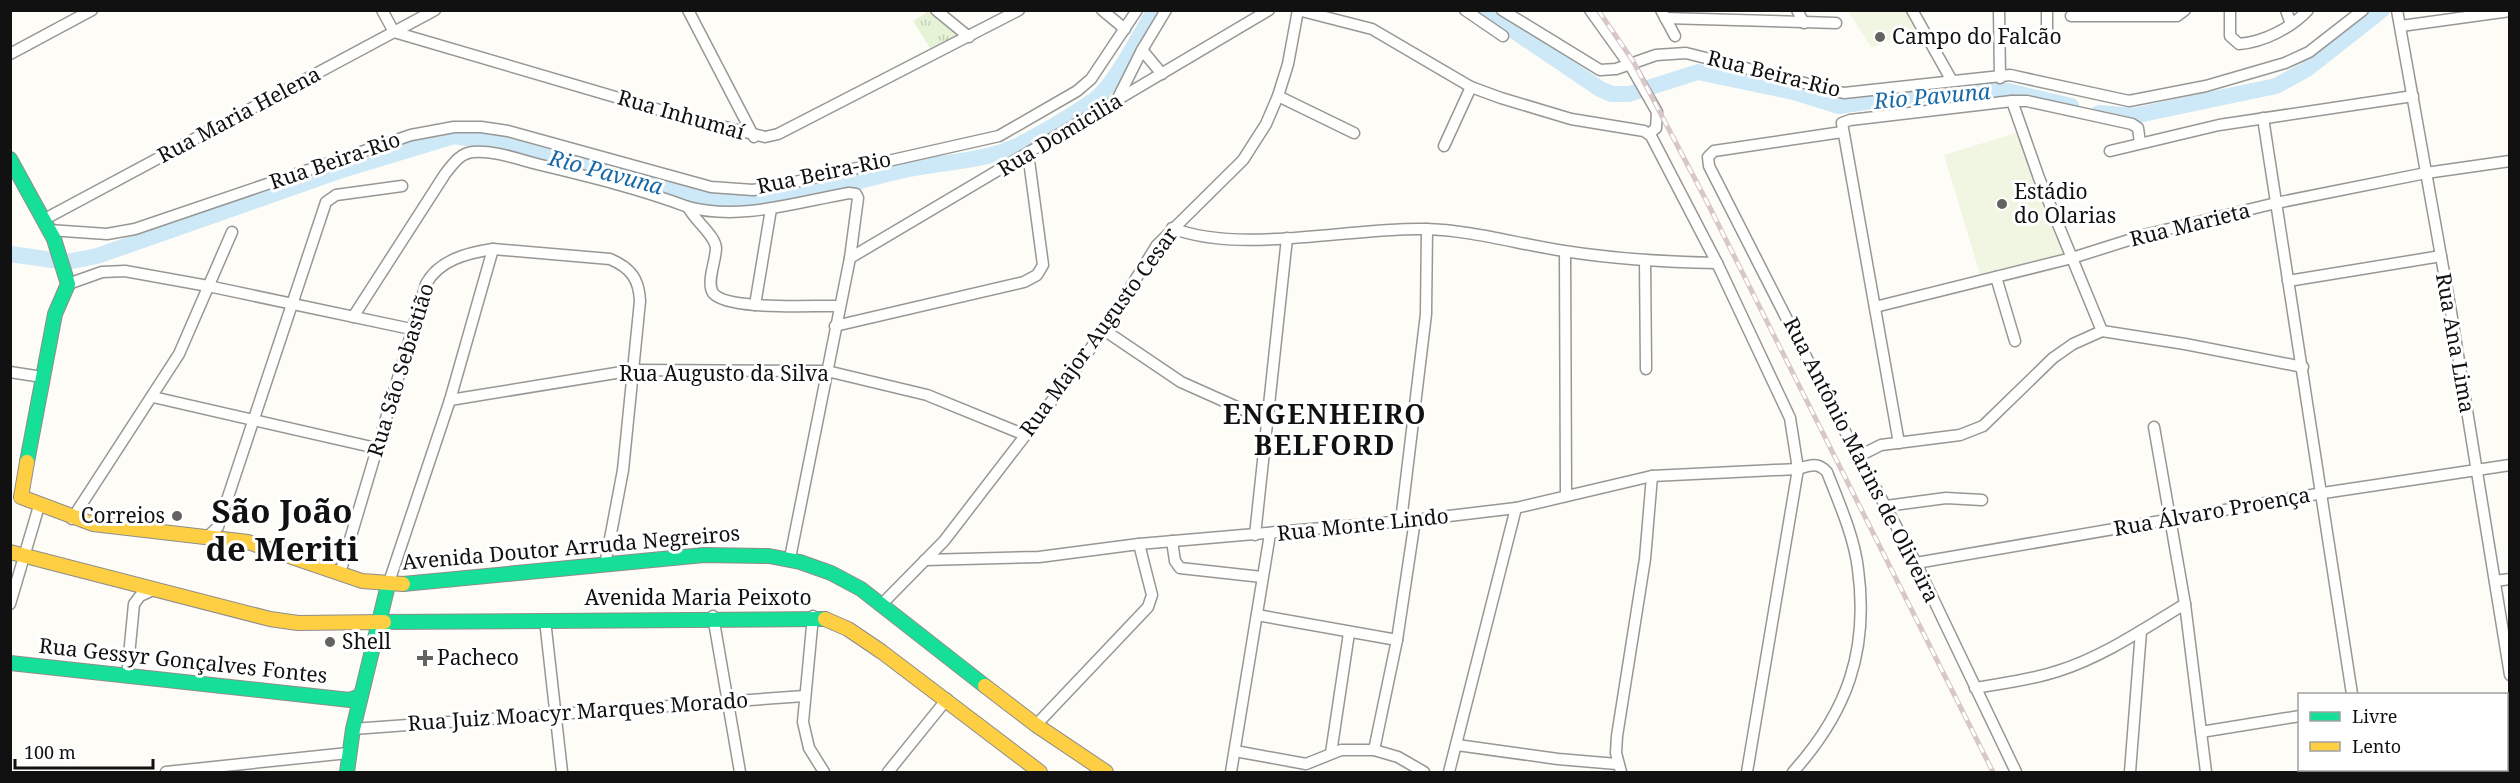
<svg xmlns="http://www.w3.org/2000/svg" width="2520" height="783" font-family="'Noto Serif',serif">
<style>
.grass{fill:url(#grass-tufts)}
.pitch{fill:#f0f6e1}
.lines{fill:none;stroke-linecap:round;stroke-linejoin:round}
.river{stroke:#cde8f7;stroke-width:16}
.street-casing{stroke:#979795;stroke-width:13}
.fast-casing{stroke:#8e8d8b;stroke-width:16}
.slow-casing{stroke:#8e8d8b;stroke-width:16}
.street{stroke:#fffffe;stroke-width:10}
.fast{stroke:#16e098;stroke-width:14}
.slow{stroke:#ffcf43;stroke-width:14}
.rail-casing{stroke:#d9c6c7;stroke-width:5}
.rail{stroke:#fff;stroke-width:3;stroke-dasharray:9;stroke-linecap:butt}
.poi-dot{fill:#646362;stroke:#fff;stroke-width:2}
.labels{text-anchor:middle;stroke-width:6;stroke-linejoin:round;paint-order:stroke}
.poi-label{font-size:21px;fill:#111;stroke:#fff;text-anchor:start}
.street-label{font-size:21px;fill:#111;stroke:#fff}
.water-label{font-size:22px;font-style:italic;fill:#1768a6;stroke:#fff}
.district-label{font-size:27px;font-weight:bold;letter-spacing:1.5px;fill:#111;stroke:#fff}
.town-label{font-size:33px;font-weight:bold;fill:#111;stroke:#fff}
</style>
<defs>
<pattern id="grass-tufts" width="24" height="20" patternUnits="userSpaceOnUse" patternTransform="scale(1.5)"><rect width="24" height="20" fill="#e7f3d7"/><path d="M3 7l-1-3M5 7V3M7 7l1-3M15 17l-1-3M17 17v-4M19 17l1-3" fill="none" stroke="#c5cfb8"/></pattern>
</defs>
<rect width="100%" height="100%" fill="#fdfcf7"/>
<polygon class="grass" points="929,11 953,29 956,36 930,48 913,21"/>
<g class="pitch">
<polygon points="1848,11 1908,11 1917,27 1872,48"/>
<polygon points="2016,133 2066,254 1980,274 1944,155"/>
</g>
<g class="lines">
<g class="river">
<polyline points="1483,10 1600,89 1612,94 1629,94 1698,72 1794,92 1839,106 1897,97 1999,89 2071,106"/>
<polyline points="2099,113 2133,116 2276,86 2307,69 2382,10"/>
<path d="M10 254 67 262 97 256 345 169 454 136 494 142 705 200C774 211 842 183 909 169 942 162 975 162 1007 150 1029 142 1074 114 1094 100 1114 86 1141 33 1155 10"/>
</g>
<g class="street-casing">
<g id="street">
<polyline points="382,10 394,32 680,116 765,137 778,134 1019,10"/>
<polyline points="688,10 754,137"/>
<polyline points="936,10 969,37"/>
<polyline points="1102,10 1125,29"/>
<polyline points="1465,10 1503,36"/>
<polyline points="1502,10 1600,70 1616,69 1656,55 1686,53 1844,93 2010,75 2129,101 2206,86 2285,63 2309,52 2363,10"/>
<polyline points="1590,10 1628,63"/>
<polyline points="1661,10 1675,36"/>
<polyline points="1797,10 1804,23"/>
<polyline points="1912,10 1952,81"/>
<polyline points="1999,10 2000,78"/>
<polyline points="2047,10 2047,34"/>
<path d="M2230 10V36L2239 44C2264 42 2291 28 2308 10"/>
<polyline points="2286,10 2291,24"/>
<polyline points="2397,10 2451,312 2510,675"/>
<polyline points="2071,16 2177,16 2185,10"/>
<polyline points="1665,18 1836,23"/>
<polyline points="2401,26 2510,11"/>
<polyline points="1142,50 1162,74"/>
<polyline points="10,54 92,10"/>
<polyline points="1629,63 1657,112 1656,128 1649,134"/>
<polyline points="1278,96 1354,133"/>
<polyline points="2012,101 2039,178 2102,331"/>
<polyline points="1116,102 1142,50 1166,10"/>
<polyline points="2263,118 2352,694"/>
<polyline points="1842,132 1714,151 1708,157 1709,166 1826,396 1916,563 2016,772"/>
<polyline points="1444,146 1471,87"/>
<polyline points="2110,151 2219,125 2413,96"/>
<path d="M688 207C741 221 797 202 849 193L856 194 858 198 850 258 790 558"/>
<polyline points="43,220 435,10"/>
<path d="M1172 228C1241 255 1350 227 1425 229 1471 230 1518 244 1564 251 1614 259 1666 262 1717 263"/>
<polyline points="49,230 107,234 135,229 411,135 454,127 481,127 508,131 711,187 753,190 786,184 999,136 1077,91 1091,79 1137,10"/>
<polyline points="1565,252 1566,496"/>
<polyline points="850,258 1269,10"/>
<polyline points="1645,260 1646,369"/>
<polyline points="1996,277 2015,341"/>
<polyline points="2288,281 2441,256"/>
<polyline points="68,284 102,272 125,271 208,286 411,329"/>
<polyline points="755,305 771,209"/>
<polyline points="1875,307 2072,258 2148,234 2276,203 2426,173 2510,161"/>
<path d="M353 317 445 174C453 164 460 153 473 152 495 150 520 160 541 165 591 177 640 189 688 207 695 221 715 235 716 248 716 261 706 282 713 293 727 311 816 305 839 306"/>
<polyline points="835,326 1024,282 1037,275 1043,265 1028,153"/>
<polyline points="1104,330 1181,382 1266,420"/>
<polyline points="10,372 42,377"/>
<polyline points="153,397 376,448"/>
<polyline points="450,400 634,370 827,371 927,395 1025,435"/>
<polyline points="2154,427 2185,604 2206,772"/>
<polyline points="1899,443 1842,123 1850,120 2012,101 2027,101 2132,124 2138,128 2140,143"/>
<polyline points="1859,456 1881,445 1960,435 1983,426 2053,358 2073,344 2102,331 2185,344 2303,367"/>
<polyline points="1886,506 1946,498 1982,500"/>
<polyline points="72,519 179,354 232,232"/>
<polyline points="1401,521 1426,314 1427,229"/>
<polyline points="1255,535 1287,238"/>
<polyline points="208,536 218,527 326,202 336,195 402,186"/>
<polyline points="1172,541 1175,561 1180,568 1262,577"/>
<path d="M925 560 1039 557 1139 544 1415 520 1516 508 1652 476 1798 469C1810 465 1818 462 1827 472 1839 503 1854 536 1858 569 1869 651 1847 712 1793 772"/>
<polyline points="1916,563 2323,493 2510,465"/>
<path d="M340 573 426 284C439 260 467 253 493 249L610 259C631 268 639 279 640 301L623 470 605 565"/>
<polyline points="2495,581 2510,579"/>
<polyline points="388,585 450,400 493,249"/>
<polyline points="10,604 39,506"/>
<polyline points="881,605 944,541 1061,389 1104,330 1157,245 1243,160 1266,124 1278,96 1288,64 1298,10 1372,29 1471,87 1501,98 1571,119 1644,131 1651,136 1717,263 1790,418 1798,469 1747,772"/>
<polyline points="1257,615 1397,640"/>
<polyline points="713,616 740,772"/>
<polyline points="813,616 803,722 809,748 824,772"/>
<polyline points="545,620 562,772"/>
<polyline points="127,676 134,604 140,596 153,590"/>
<path d="M1975 688C2003 683 2031 680 2058 671 2103 657 2145 628 2185 604"/>
<polyline points="2506,721 2510,720"/>
<polyline points="1036,725 1148,607 1152,595 1139,544"/>
<polyline points="353,729 804,696"/>
<polyline points="2201,732 2300,716"/>
<polyline points="1457,745 1558,759 1617,764"/>
<polyline points="1374,750 1397,640 1415,520"/>
<polyline points="1235,751 1306,764 1341,750 1374,750 1398,757 1424,772"/>
<polyline points="1331,753 1349,633"/>
<polyline points="2506,763 2510,763"/>
<polyline points="2366,770 2366,772"/>
<polyline points="166,772 348,753"/>
<polyline points="888,772 947,699"/>
<polyline points="1231,772 1270,534"/>
<polyline points="1449,772 1516,508"/>
<polyline points="1621,772 1616,753 1617,736 1645,559 1652,476"/>
<polyline points="2130,772 2141,631"/>
<polyline points="2445,772 2465,770"/>
</g>
</g>
<g class="fast-casing">
<g id="fast">
<polyline points="10,159 54,239 68,284 55,314 27,462"/>
<polyline points="403,584 704,555 769,556 800,562 831,573 861,589 985,686"/>
<polyline points="384,622 825,619"/>
<polyline points="10,663 350,700 360,696"/>
<polyline points="347,772 353,729 388,585"/>
</g>
</g>
<g class="slow-casing">
<g id="slow">
<polyline points="27,462 21,497 93,524 248,542 362,581 403,584"/>
<polyline points="10,552 270,619 298,623 384,622"/>
<polyline points="825,619 848,629 882,652 1040,772"/>
<polyline points="985,686 1036,725 1106,772"/>
</g>
</g>
<use href="#street" class="street"/>
<use href="#fast" class="fast"/>
<use href="#slow" class="slow"/>
<g class="rail-casing">
<polyline id="rail" points="1598,10 1633,61 1707,202 1993,772"/>
</g>
<use href="#rail" class="rail"/>
</g>
<g class="poi-dot">
<circle cx="1880" cy="37" r="6"/>
<circle cx="2002" cy="204" r="6"/>
<circle cx="177" cy="516" r="6"/>
<circle cx="330" cy="642" r="6"/>
<path d="M422 649h6v6h6v6h-6v6h-6v-6h-6v-6h6z"/>
</g>
<g class="labels">
<g class="poi-label">
<text x="1892" y="44">Campo do Falcão</text>
<text x="2014" y="199">Estádio<tspan x="2014" dy="24">do Olarias</tspan></text>
<text x="165" y="523" text-anchor="end">Correios</text>
<text x="342" y="649">Shell</text>
<text x="437" y="665">Pacheco</text>
</g>
<g class="street-label">
<text transform="translate(1774 74) rotate(14)" y="7">Rua Beira-Rio</text>
<text transform="translate(239 115) rotate(-28)" y="7">Rua Maria Helena</text>
<text transform="translate(681 115) rotate(16)" y="7">Rua Inhumaí</text>
<text transform="translate(1060 135) rotate(-31)" y="7">Rua Domicilia</text>
<text transform="translate(335 161) rotate(-19)" y="7">Rua Beira-Rio</text>
<text transform="translate(824 173) rotate(-12)" y="7">Rua Beira-Rio</text>
<text transform="translate(2190 225) rotate(-14)" y="7">Rua Marieta</text>
<text transform="translate(1099 332) rotate(-54)" y="7">Rua Major Augusto Cesar</text>
<text transform="translate(2455 343) rotate(80)" y="7">Rua Ana Lima</text>
<text transform="translate(401 370) rotate(-73)" y="7">Rua São Sebastião</text>
<text x="724" y="381">Rua Augusto da Silva</text>
<text transform="translate(1861 460) rotate(63)" y="7">Rua Antônio Marins de Oliveira</text>
<text transform="translate(2212 512) rotate(-10)" y="7">Rua Álvaro Proença</text>
<text transform="translate(1363 525) rotate(-6)" y="7">Rua Monte Lindo</text>
<text transform="translate(571 548) rotate(-5)" y="7">Avenida Doutor Arruda Negreiros</text>
<text x="698" y="605">Avenida Maria Peixoto</text>
<text transform="translate(183 661) rotate(6)" y="7">Rua Gessyr Gonçalves Fontes</text>
<text transform="translate(578 712) rotate(-4)" y="7">Rua Juiz Moacyr Marques Morado</text>
</g>
<g class="water-label">
<text transform="translate(1932 96) rotate(-5)" y="8">Rio Pavuna</text>
<text transform="translate(606 172) rotate(15)" y="8">Rio Pavuna</text>
</g>
<g class="district-label">
<text x="1325" y="424">ENGENHEIRO<tspan x="1325" dy="31">BELFORD</tspan></text>
</g>
<g class="town-label">
<text x="282" y="523">São João<tspan x="282" dy="38">de Meriti</tspan></text>
</g>
</g>
<rect width="2520" height="783" fill="none" stroke="#111111" stroke-width="24"/>
<rect x="2298" y="693" width="210" height="78" fill="#ffffff" stroke="#a0a0a0" stroke-width="1.5"/>
<rect x="2310" y="712" width="30" height="9" fill="#16e098" stroke="#a0a0a0" stroke-width="1.5"/>
<text x="2352" y="723" font-size="18" fill="#111111">Livre</text>
<rect x="2310" y="742" width="30" height="9" fill="#ffcf43" stroke="#a0a0a0" stroke-width="1.5"/>
<text x="2352" y="753" font-size="18" fill="#111111">Lento</text>
<path d="M15 759v9h138v-9" fill="none" stroke="#111111" stroke-width="3"/>
<text x="24" y="759" font-size="18" fill="#111111" stroke="#ffffff" stroke-width="4.5" paint-order="stroke">100 m</text>
</svg>
